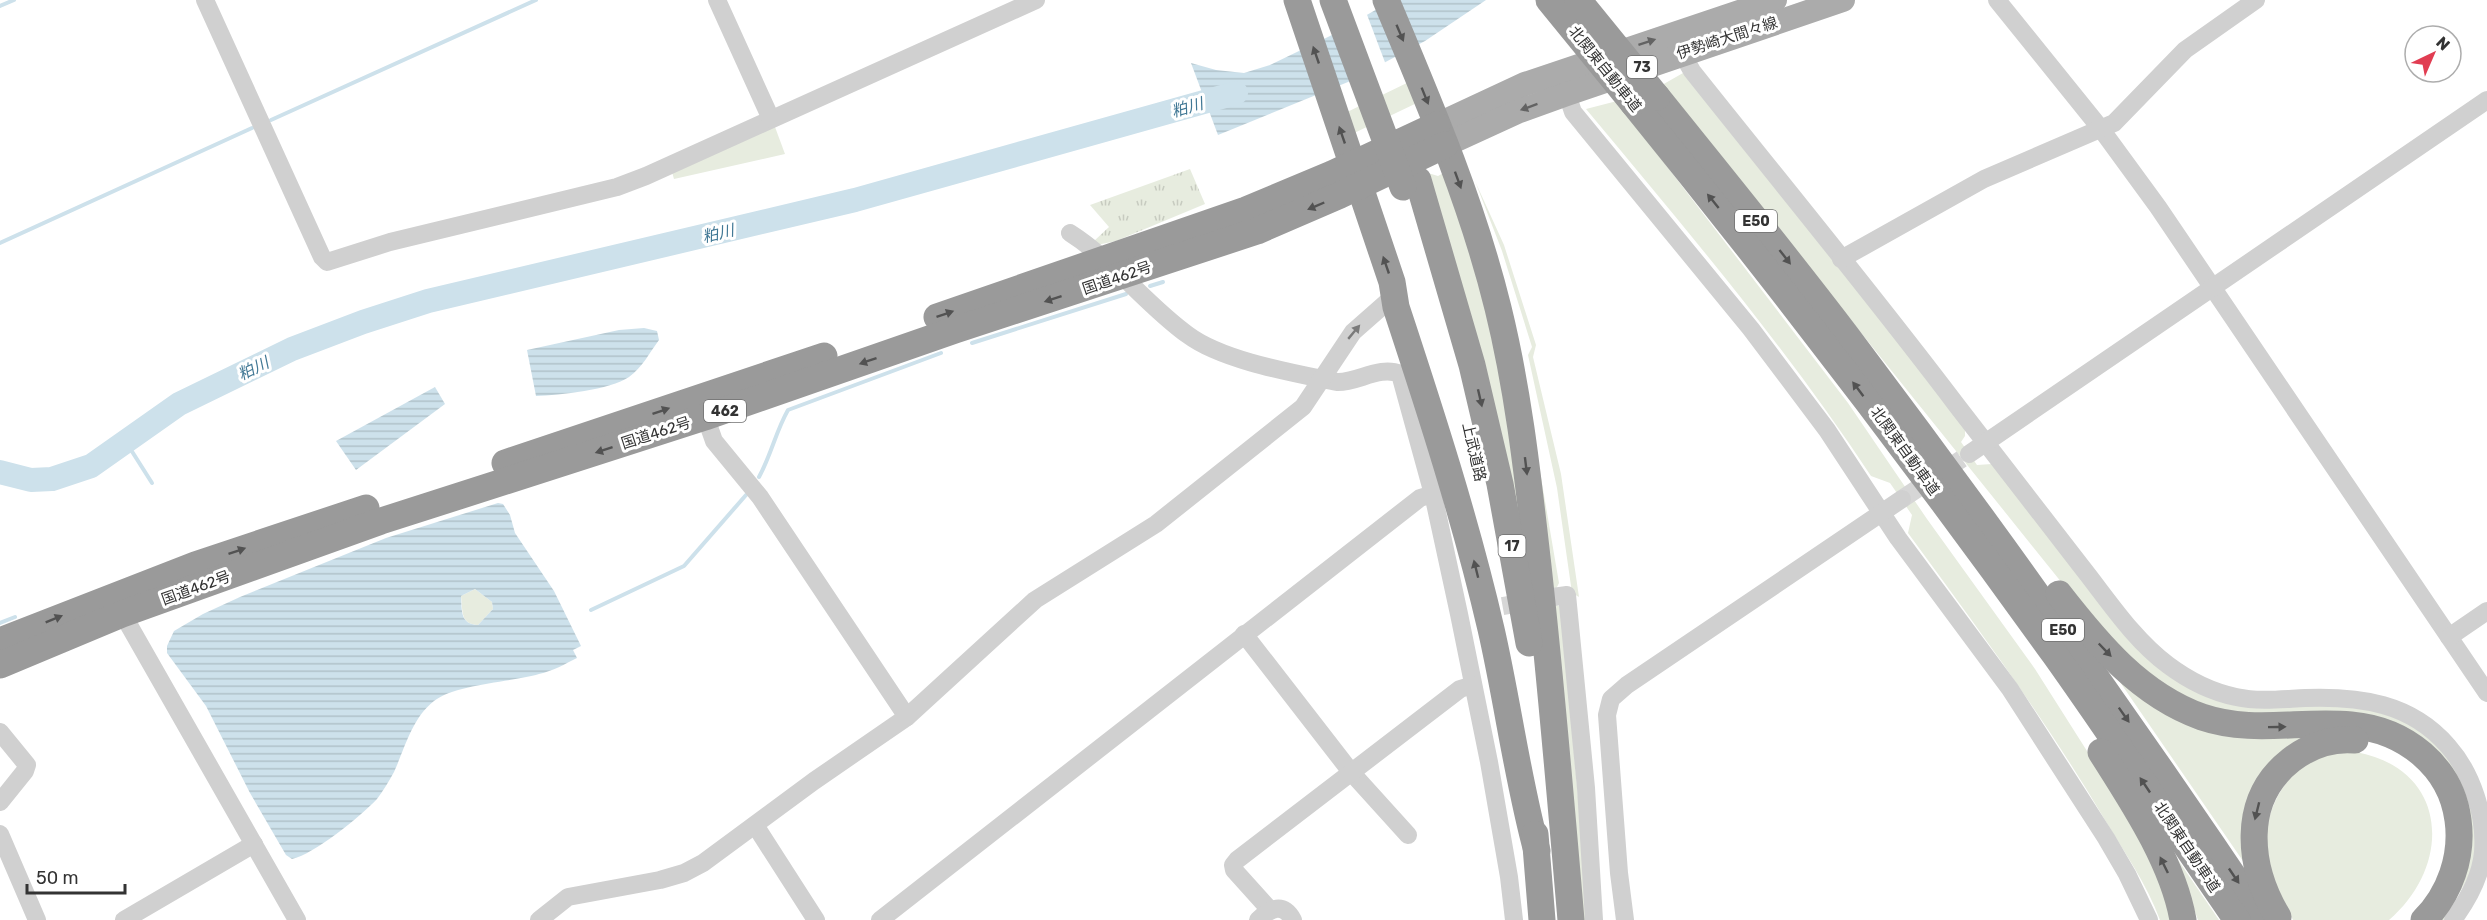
<svg xmlns="http://www.w3.org/2000/svg" width="2487" height="920" font-family="Rubik,'Noto Sans JP',sans-serif">
<style>
.grass{fill:#e7ecdf}
.park{fill:url(#park-tufts)}
.water{fill:url(#water-rules);fill-rule:evenodd}
.pier{fill:#fff}
.lines{fill:none;stroke-linecap:round;stroke-linejoin:round}
.stream{stroke:#cde1eb;stroke-width:4}
.river{stroke:#cde1eb;stroke-width:24}
.minor-tunnel{stroke:#d6d6d6;stroke-width:18;stroke-dasharray:18 9;stroke-linecap:butt}
.minor{stroke:#d0d0d0;stroke-width:18}
.major{stroke:#ababab;stroke-width:24}
.highway{stroke:#9a9a9a;stroke-width:27}
.highway-bridge{stroke:#9a9a9a;stroke-width:27}
.oneway{fill:#525252}
.oneway2{fill:#636363}
.oneway3{fill:#7a7a7a}
.labels{text-anchor:middle;stroke-width:6;stroke-linejoin:round;paint-order:stroke}
.shield{fill:#fff;stroke:#707070;stroke-width:1.5}
.shield-label{font-size:14px;font-weight:bold;fill:#333}
.street-label{font-size:15px;fill:#333;stroke:#fff}
.water-label{font-size:16px;font-style:italic;fill:#417895;stroke:#fff}
</style>
<defs>
<pattern id="park-tufts" width="24" height="20" patternUnits="userSpaceOnUse" patternTransform="scale(1.5)"><rect width="24" height="20" fill="#e7ecdf"/><path d="M3 7l-1-3M5 7V3M7 7l1-3M15 17l-1-3M17 17v-4M19 17l1-3" fill="none" stroke="#c7cbc0"/></pattern>
<pattern id="water-rules" width="6" height="5" patternUnits="userSpaceOnUse" patternTransform="scale(1.5)"><rect width="6" height="5" fill="#cde1eb"/><path d="M0 2.5h6" fill="none" stroke="#b0c2ca"/></pattern>
</defs>
<rect width="100%" height="100%" fill="#fff"/>
<g class="grass">
<polygon points="1683,73 1965,425 1965,436 1961,442 1977,465 1992,464 2175,679 2383,711 2418,728 2444,753 2466,785 2477,832 2474,867 2444,920 2438,920 2457,895 2442,757 2196,704 2136,665 2066,588 1662,85"/>
<polygon points="1413,80 1421,101 1350,135 1341,115"/>
<path d="M1617 101 1848 403 1927 519 2035 669 2120 803 2150 860 2174 920H2160C2147 884 2124 852 2105 820 2046 720 1977 627 1908 533L1912 515 1890 483 1871 476C1786 347 1685 228 1586 109Z"/>
<polygon points="775,127 785,154 674,179 672,172"/>
<polygon points="1447,171 1483,268 1537,610 1428,173 1438,176"/>
<polygon points="1475,181 1504,245 1536,345 1533,357 1561,474 1579,597 1572,593 1557,488 1528,355 1532,347 1502,251"/>
<polygon points="1537,454 1559,583 1556,589 1557,605 1561,607 1589,920 1579,920"/>
<path d="M475 589 492 602 493 609 478 625C460 624 463 611 461 596Z"/>
<polygon points="2111,669 2131,687 2320,733 2289,748 2245,864"/>
<path d="M2356 752C2449 769 2453 865 2389 920H2293C2283 901 2273 881 2268 860 2260 819 2280 774 2320 757 2331 753 2344 753 2356 752Z"/>
<polygon points="2174,854 2219,920 2198,920"/>
</g>
<polygon class="park" points="1190,169 1205,204 1116,241 1097,245 1094,241 1109,227 1090,205"/>
<g class="water">
<polygon points="1393,0 1486,0 1425,41 1348,82 1218,135 1191,63 1216,70 1244,73 1270,65 1330,36"/>
<path d="M644 328 657 331 659 340C650 352 642 368 629 377 610 390 560 395 536 396L527 350 619 330Z"/>
<polygon points="435,387 445,404 356,470 336,441"/>
<path d="M498 503 503 504 510 515 515 533 554 591 581 646 573 650 577 658C565 664 553 671 539 674 512 682 455 684 434 701 412 718 405 748 394 772 389 781 383 791 377 799 361 816 313 855 292 859L286 855 250 793 206 706 167 653V646L174 631 203 614 240 597 386 538ZM475 589 492 602 493 609 478 625C460 624 462 611 461 596Z"/>
</g>
<polygon class="pier" points="1366,12 1386,65 1356,81 1336,29"/>
<g class="lines">
<g class="stream">
<polyline points="0,6 14,0"/>
<polyline points="271,120 536,0"/>
<polyline points="0,243 252,128"/>
<polyline points="1150,286 1163,282"/>
<polyline points="972,343 1126,294"/>
<polyline points="126,442 152,483"/>
<path d="M759 477C771 455 776 431 788 410L941 353"/>
<polyline points="591,610 684,566 746,495"/>
<polyline points="0,623 15,617"/>
</g>
<polyline class="river" points="0,472 31,480 52,479 91,466 179,404 292,349 363,322 428,301 855,200 1236,93"/>
<g class="minor-tunnel">
<polyline points="1902,499 1969,454"/>
<polyline points="1476,611 1531,601"/>
</g>
<g class="minor">
<polyline points="205,0 322,257 327,262 390,242 617,187 646,176 1036,0"/>
<polyline points="717,0 771,119"/>
<polyline points="1997,0 2101,129 2158,207 2487,693"/>
<path d="M1685 52 1688 64 1692 71C1781 183 1872 293 1958 407 1999 460 2040 513 2081 566 2108 600 2133 639 2168 665 2188 680 2212 692 2236 697 2259 702 2283 699 2305 698 2360 696 2411 703 2448 746 2472 773 2486 816 2483 852 2481 876 2467 901 2453 920"/>
<polyline points="1567,94 1573,112 1751,329 1827,430 1898,538 2010,689 2106,838 2127,874 2149,920"/>
<path d="M1070 233C1114 261 1146 305 1188 335 1223 361 1294 373 1337 382 1357 383 1380 365 1400 374L1433 494 1459 614 1489 762 1509 877 1514 920"/>
<polyline points="1841,259 1984,179 2114,123 2185,50 2256,0"/>
<polyline points="702,407 714,441 760,497 907,717"/>
<polyline points="1969,454 2487,100"/>
<polyline points="1553,597 1567,595 1586,788 1594,920"/>
<polyline points="118,606 297,920"/>
<polyline points="1244,634 1351,772 1408,835"/>
<polyline points="2449,637 2487,611"/>
<polyline points="0,732 27,765 25,771 0,802"/>
<polyline points="755,825 816,920"/>
<polyline points="0,834 37,920"/>
<polyline points="1270,910 1234,870 1233,865 1237,860 1460,689 1473,685"/>
<polyline points="124,920 254,844"/>
<polyline points="539,920 568,897 660,880 684,873 703,863 814,781 907,717 1035,600 1156,524 1303,407 1353,332 1395,295"/>
<polyline points="880,920 1420,498 1433,494"/>
<path d="M1258 920C1271 908 1283 902 1293 920"/>
<polyline points="1625,920 1619,873 1607,715 1611,699 1627,685 1902,499"/>
</g>
<g class="major">
<polyline points="1437,125 1525,84 1775,0"/>
<polyline points="1445,145 1517,112 1567,94 1843,0"/>
</g>
<g class="highway">
<path d="M1297 0 1392 282 1396 307C1431 413 1466 521 1491 629 1508 703 1517 778 1537 851"/>
<path d="M1386 0C1428 100 1472 202 1498 308 1519 393 1528 479 1538 566 1551 683 1561 802 1571 920"/>
<path d="M1657 97C1723 179 1791 262 1855 347 1996 534 2132 725 2263 920"/>
<path d="M1633 103C1779 283 1920 467 2055 655 2117 742 2176 832 2237 920"/>
<polyline points="1418,180 1472,365 1500,484 1529,643"/>
<polyline points="937,317 1246,210 1332,174 1437,125"/>
<polyline points="505,463 824,356"/>
<path d="M2059 594C2098 644 2140 695 2202 717 2252 734 2301 720 2351 725 2405 730 2451 766 2458 820 2463 856 2450 894 2424 920"/>
<polyline points="0,641 195,565 366,508"/>
<polyline points="0,665 122,614 381,521 705,417 955,330 1257,231 1340,195 1445,145"/>
<path d="M2101 752C2132 801 2173 862 2183 920"/>
<polyline points="1535,834 1542,920"/>
<path d="M2278 917C2248 867 2240 800 2291 760 2309 746 2332 738 2355 740"/>
</g>
<g class="highway-bridge">
<polyline points="1333,0 1403,187"/>
<polyline points="1549,0 1633,103"/>
<polyline points="1578,0 1657,97"/>
</g>
</g>
<defs><path id="oneway-solid" d="M-6-.8H1V-3.2L6.5 0L1 3.2V.8H-6Z" transform="scale(1.5)"/></defs>
<g class="oneway">
<use href="#oneway-solid" transform="translate(1400 33) rotate(67)"/>
<use href="#oneway-solid" transform="translate(1316 55) rotate(-109)"/>
<use href="#oneway-solid" transform="translate(1425 96) rotate(68)"/>
<use href="#oneway-solid" transform="translate(1342 135) rotate(-109)"/>
<use href="#oneway-solid" transform="translate(1458 180) rotate(70)"/>
<use href="#oneway-solid" transform="translate(1713 201) rotate(-129)"/>
<use href="#oneway-solid" transform="translate(1316 206) rotate(157)"/>
<use href="#oneway-solid" transform="translate(1785 257) rotate(52)"/>
<use href="#oneway-solid" transform="translate(1386 265) rotate(-109)"/>
<use href="#oneway-solid" transform="translate(1053 299) rotate(162)"/>
<use href="#oneway-solid" transform="translate(945 314) rotate(-19)"/>
<use href="#oneway-solid" transform="translate(868 361) rotate(161)"/>
<use href="#oneway-solid" transform="translate(1858 389) rotate(-127)"/>
<use href="#oneway-solid" transform="translate(1480 398) rotate(77)"/>
<use href="#oneway-solid" transform="translate(661 411) rotate(-19)"/>
<use href="#oneway-solid" transform="translate(604 450) rotate(162)"/>
<use href="#oneway-solid" transform="translate(1526 466) rotate(83)"/>
<use href="#oneway-solid" transform="translate(237 551) rotate(-19)"/>
<use href="#oneway-solid" transform="translate(1476 569) rotate(-104)"/>
<use href="#oneway-solid" transform="translate(54 619) rotate(-22)"/>
<use href="#oneway-solid" transform="translate(2105 650) rotate(46)"/>
<use href="#oneway-solid" transform="translate(2124 715) rotate(55)"/>
<use href="#oneway-solid" transform="translate(2277 727) rotate(-1)"/>
<use href="#oneway-solid" transform="translate(2145 785) rotate(-124)"/>
<use href="#oneway-solid" transform="translate(2257 811) rotate(104)"/>
<use href="#oneway-solid" transform="translate(2164 865) rotate(-116)"/>
<use href="#oneway-solid" transform="translate(2234 876) rotate(56)"/>
</g>
<g class="oneway2">
<use href="#oneway-solid" transform="translate(1647 42) rotate(-18)"/>
<use href="#oneway-solid" transform="translate(1529 107) rotate(160)"/>
</g>
<use class="oneway3" href="#oneway-solid" transform="translate(1354 332) rotate(-50)"/>
<g class="labels">
<g class="shield">
<rect x="1627" y="56" width="30" height="22" rx="4.5"/>
<rect x="1735" y="210" width="42" height="22" rx="4.5"/>
<rect x="704" y="400" width="42" height="22" rx="4.5"/>
<rect x="1498.5" y="535" width="27" height="22" rx="4.5"/>
<rect x="2042" y="619" width="42" height="22" rx="4.5"/>
</g>
<g class="shield-label">
<text x="1642" y="72">73</text>
<text x="1756" y="226">E50</text>
<text x="725" y="416">462</text>
<text x="1512" y="551">17</text>
<text x="2063" y="635">E50</text>
</g>
<g class="street-label">
<text transform="translate(1727 38) rotate(-18)" y="5">伊勢崎大間々線</text>
<text transform="translate(1605 69) rotate(51)" y="5">北関東自動車道</text>
<text transform="translate(1117 278) rotate(-19)" y="5">国道462号</text>
<text transform="translate(656 433) rotate(-18)" y="5">国道462号</text>
<text transform="translate(1905 451) rotate(54)" y="5">北関東自動車道</text>
<text transform="translate(1474 452) rotate(77)" y="5">上武道路</text>
<text transform="translate(196 588) rotate(-20)" y="5">国道462号</text>
<text transform="translate(2187 847) rotate(56)" y="5">北関東自動車道</text>
</g>
<g class="water-label">
<text transform="translate(1187 107) rotate(-16)" y="6">粕川</text>
<text transform="translate(718 233) rotate(-13)" y="6">粕川</text>
<text transform="translate(253 368) rotate(-26)" y="6">粕川</text>
</g>
</g>
<g transform="translate(2433 54) rotate(44)"><circle r="28" fill="#ffffff" stroke="#adadad" stroke-width="1.5"/>
<path d="M0-4.5L10 22L0 15L-10 22Z" fill="#e13d52"/>
<text y="-9" font-size="16" font-weight="bold" text-anchor="middle" fill="#333333">N</text>
</g>
<path d="M27 884v9h98v-9" fill="none" stroke="#333333" stroke-width="3"/>
<text x="36" y="884" font-size="18" fill="#333333" stroke="#ffffff" stroke-width="4.5" paint-order="stroke">50 m</text>
</svg>
